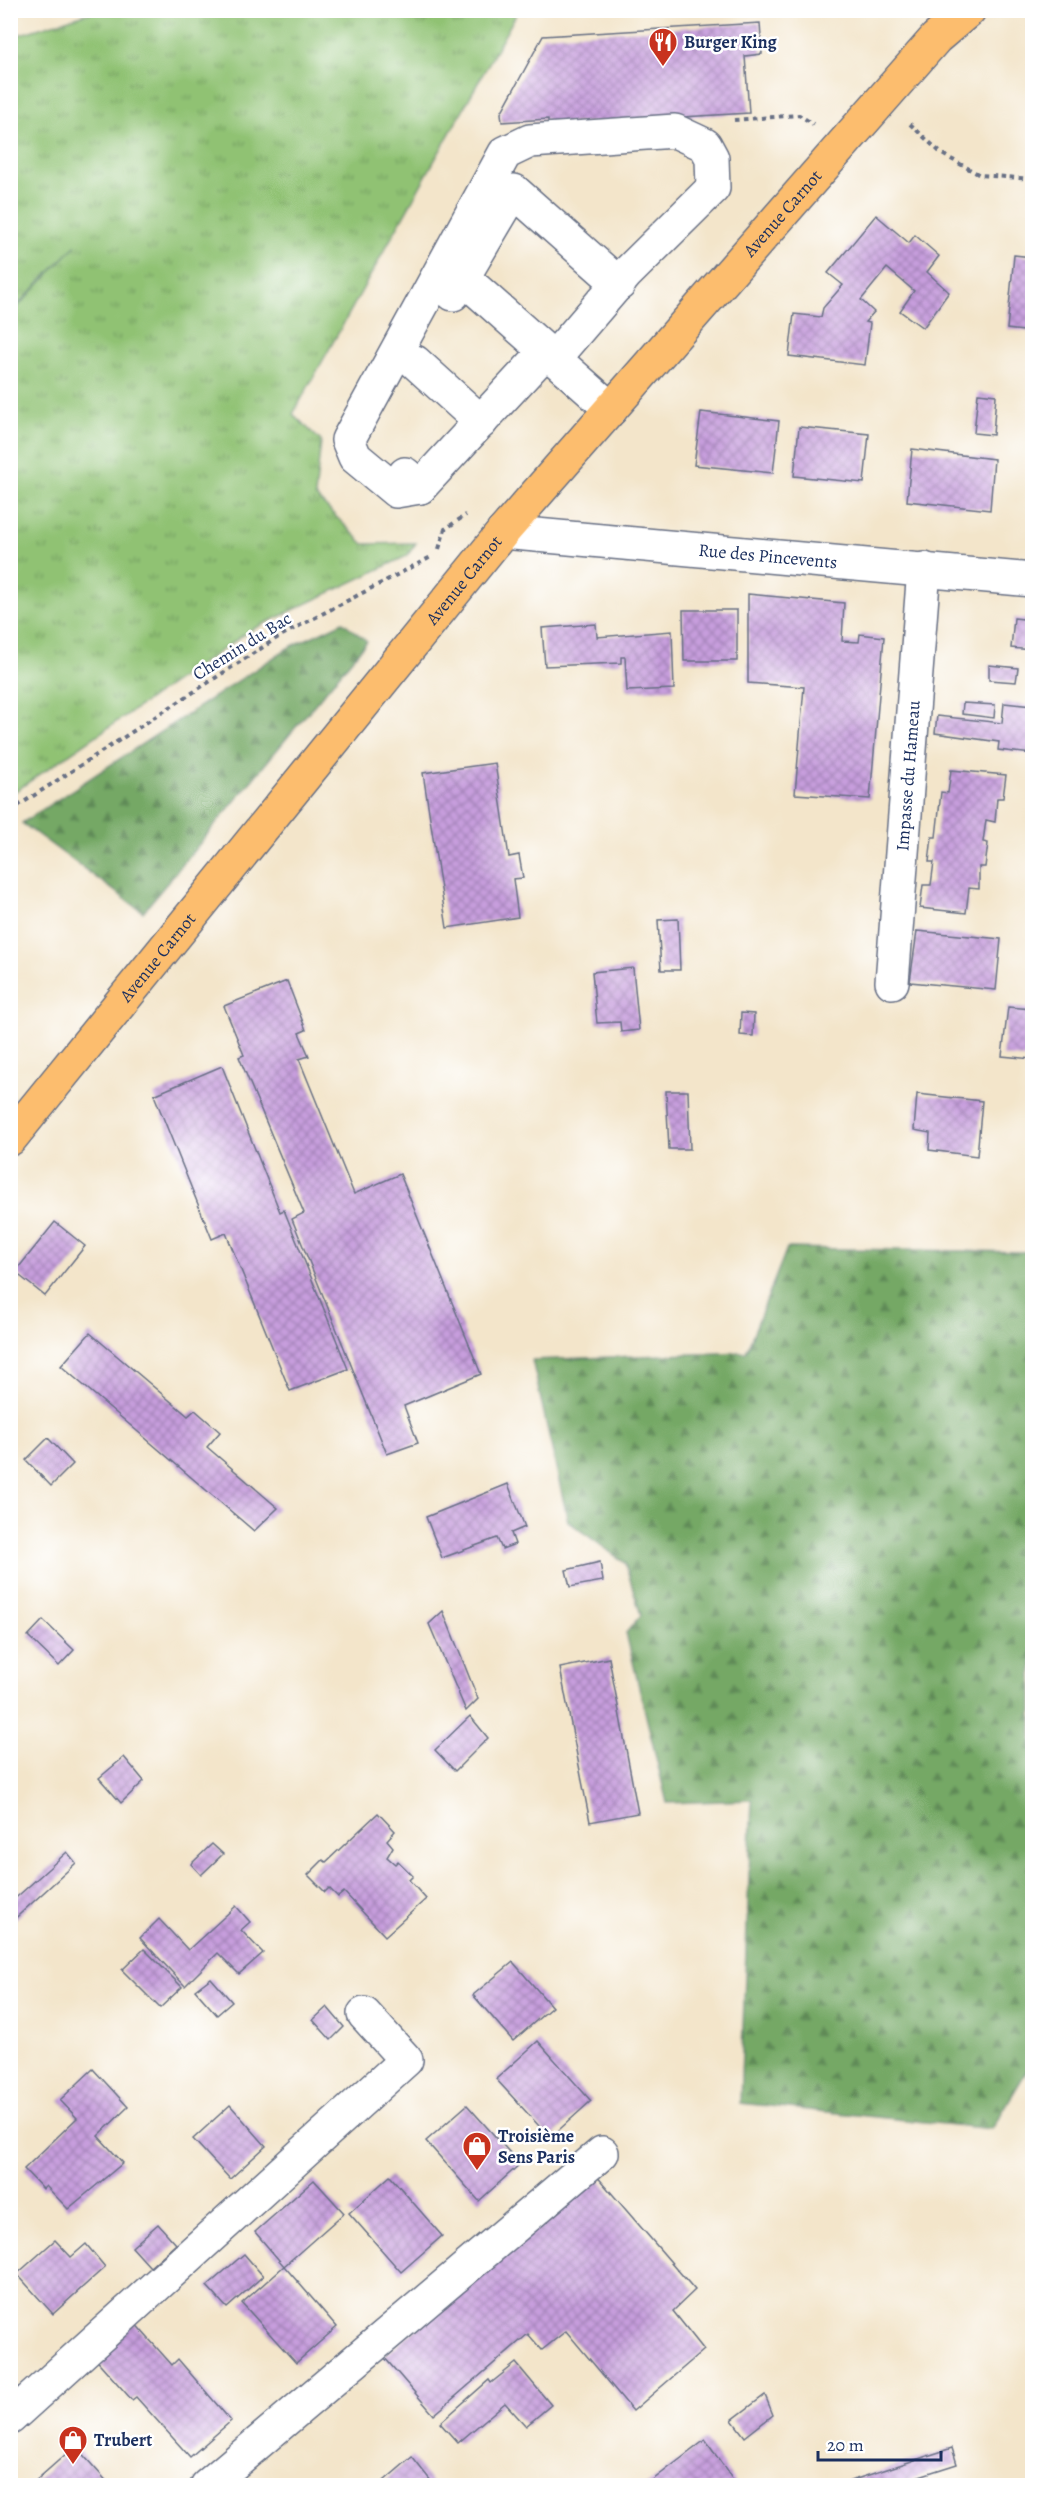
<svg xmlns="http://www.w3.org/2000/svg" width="1043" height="2496" font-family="Alegreya,serif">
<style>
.grass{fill:url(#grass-tufts);stroke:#567868;stroke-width:1.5}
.forest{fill:url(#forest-firs);stroke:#486c62;stroke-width:1.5}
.building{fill:url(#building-cross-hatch)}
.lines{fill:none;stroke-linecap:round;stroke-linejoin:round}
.minor-casing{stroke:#676f84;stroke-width:36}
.major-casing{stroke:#676f84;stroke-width:36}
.path{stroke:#676f84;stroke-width:4;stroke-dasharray:4.5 4.5;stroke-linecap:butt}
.minor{stroke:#fff;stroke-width:33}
.major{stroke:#fcbd6e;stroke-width:33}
.labels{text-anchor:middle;stroke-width:5;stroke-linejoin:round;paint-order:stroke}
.poi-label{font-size:18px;font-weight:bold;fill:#1b2f5e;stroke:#fff;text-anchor:start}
.street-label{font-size:18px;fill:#1b2f5e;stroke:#fff}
</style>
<defs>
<pattern id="grass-tufts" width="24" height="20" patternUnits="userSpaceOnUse" patternTransform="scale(1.5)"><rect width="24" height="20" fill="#90c273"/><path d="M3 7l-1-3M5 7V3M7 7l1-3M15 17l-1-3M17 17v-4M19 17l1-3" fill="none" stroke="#759e62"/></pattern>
<pattern id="forest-firs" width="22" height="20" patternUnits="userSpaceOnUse" patternTransform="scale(1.5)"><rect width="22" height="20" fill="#74a865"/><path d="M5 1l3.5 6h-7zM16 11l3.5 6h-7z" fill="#5e8956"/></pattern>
<pattern id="building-cross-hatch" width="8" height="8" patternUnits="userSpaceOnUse" patternTransform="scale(1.5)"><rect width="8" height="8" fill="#c79edd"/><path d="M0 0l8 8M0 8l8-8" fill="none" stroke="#a181b6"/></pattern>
</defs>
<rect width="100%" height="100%" fill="#fff"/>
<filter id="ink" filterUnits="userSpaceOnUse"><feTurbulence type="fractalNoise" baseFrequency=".0167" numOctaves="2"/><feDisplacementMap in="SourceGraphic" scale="12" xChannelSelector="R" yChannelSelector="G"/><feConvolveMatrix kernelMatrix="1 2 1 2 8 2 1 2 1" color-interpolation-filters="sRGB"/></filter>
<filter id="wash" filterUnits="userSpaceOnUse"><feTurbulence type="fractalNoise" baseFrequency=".008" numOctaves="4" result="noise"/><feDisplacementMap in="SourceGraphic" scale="24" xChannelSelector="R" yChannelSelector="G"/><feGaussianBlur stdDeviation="1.35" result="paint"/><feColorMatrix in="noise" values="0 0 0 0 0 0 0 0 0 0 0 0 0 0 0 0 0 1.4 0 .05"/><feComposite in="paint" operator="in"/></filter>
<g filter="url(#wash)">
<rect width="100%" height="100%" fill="#f3e5ca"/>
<polygon class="grass" points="95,11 518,11 293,414 321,441 315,496 364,544 416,543 407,556 251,630 11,794 11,314 76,245 11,312 11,37"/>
<g class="forest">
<polygon points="343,622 367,641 143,912 22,823 288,648"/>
<polygon points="787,1248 1026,1252 1032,1266 1032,2062 992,2129 740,2103 752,1800 667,1803 626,1633 641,1615 625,1563 568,1521 532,1360 746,1352"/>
</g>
<g id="blocks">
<g class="building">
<polygon points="760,23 762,54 745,56 749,113 548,125 548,119 502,122 501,113 543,36"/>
<polygon points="876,215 909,243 915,235 939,256 927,272 949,292 923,328 900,311 914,291 887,268 861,300 874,312 865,322 870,323 865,365 789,356 794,314 821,317 823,308 843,285 828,273"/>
<polygon points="1014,255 1032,257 1032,332 1007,329"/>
<polygon points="978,393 996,395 993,435 974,433"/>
<polygon points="701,412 779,421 773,473 694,465"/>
<polygon points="799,427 869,434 864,483 794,476"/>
<polygon points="912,449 994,459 990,510 907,501"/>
<polygon points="748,594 844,603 842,641 859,642 860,634 884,637 870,799 795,794 804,687 748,683"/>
<polygon points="683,610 737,610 737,661 684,661"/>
<polygon points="1014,618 1032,620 1032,650 1011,648"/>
<polygon points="596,624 597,637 672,631 674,689 627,691 625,657 621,657 621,663 545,666 542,628"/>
<polygon points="989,665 1018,668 1016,682 989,680"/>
<polygon points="963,703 995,705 994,718 962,714"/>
<polygon points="1004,703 1032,706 1032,754 998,750 999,742 935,733 937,716 1002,723"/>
<polygon points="495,763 509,857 519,855 523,878 513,879 518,917 447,928 423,773"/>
<polygon points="951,770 1006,775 1003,798 997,798 995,822 986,820 983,842 988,843 985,867 979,867 979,889 969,888 966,913 920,908 923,885 931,885 934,862 929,862 932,837 936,837 941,792 948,793"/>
<polygon points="678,919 680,970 661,970 658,920"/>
<polygon points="917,931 1001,939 996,990 910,982"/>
<polygon points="633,968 639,1030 621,1032 620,1022 597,1023 592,972"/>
<polygon points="287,981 306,1030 299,1033 309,1056 299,1059 354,1194 400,1174 481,1374 404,1406 418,1443 387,1454 292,1219 304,1213 239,1057 244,1055 224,1006"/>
<polygon points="1008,1007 1032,1009 1032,1059 1002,1056"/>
<polygon points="741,1013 754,1014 753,1036 740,1035"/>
<polygon points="222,1066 280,1212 284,1210 348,1369 290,1391 226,1233 212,1239 154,1095"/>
<polygon points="666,1091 688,1091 690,1149 669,1149"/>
<polygon points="917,1094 982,1101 977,1156 929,1150 930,1133 914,1130"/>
<polygon points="55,1222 85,1246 45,1296 15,1272"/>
<polygon points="90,1333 188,1416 195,1410 220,1432 207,1447 278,1508 254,1531 61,1366"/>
<polygon points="48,1438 73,1464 51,1486 26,1460"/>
<polygon points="508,1484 525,1527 511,1533 515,1544 502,1549 497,1538 442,1558 426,1517"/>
<polygon points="600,1562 603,1581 570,1587 566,1570"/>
<polygon points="443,1611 478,1699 466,1711 429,1624"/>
<polygon points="43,1620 74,1650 59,1666 28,1636"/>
<polygon points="609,1658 638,1813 590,1822 560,1668"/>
<polygon points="470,1716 488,1738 455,1771 435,1750"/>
<polygon points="124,1757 144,1781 121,1803 99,1778"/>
<polygon points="378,1813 395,1831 387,1840 393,1847 387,1857 395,1864 398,1861 413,1876 409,1880 426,1899 385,1936 344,1892 338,1897 329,1888 325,1892 308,1875 323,1860 326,1862"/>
<polygon points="212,1844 223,1854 201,1875 191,1864"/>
<polygon points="67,1852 76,1863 10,1923 10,1903"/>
<polygon points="236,1906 250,1922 241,1930 263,1953 239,1974 218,1953 185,1986 140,1938 159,1919 188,1950"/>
<polygon points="144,1949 182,1987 160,2008 122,1970"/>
<polygon points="513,1962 552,2007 513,2041 473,1995"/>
<polygon points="211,1978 232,2002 217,2015 195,1990"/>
<polygon points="327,2007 344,2027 331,2040 313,2020"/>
<polygon points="538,2041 591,2101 550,2138 496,2079"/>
<polygon points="93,2069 128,2107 98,2136 123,2163 68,2209 46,2186 43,2189 24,2169 77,2118 60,2100"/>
<polygon points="230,2105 266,2146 230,2179 193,2139"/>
<polygon points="467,2105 520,2164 479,2201 426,2141"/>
<polygon points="595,2174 695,2290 673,2311 704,2350 633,2411 566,2331 542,2350 528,2334 434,2415 384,2357"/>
<polygon points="390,2176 442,2236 401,2272 349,2213"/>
<polygon points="314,2180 344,2213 284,2266 255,2232"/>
<polygon points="158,2224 176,2244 150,2267 132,2247"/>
<polygon points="55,2240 71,2257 86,2244 105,2267 53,2314 17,2274"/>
<polygon points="244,2254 263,2276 227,2308 207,2286"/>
<polygon points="284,2266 337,2327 296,2363 242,2303"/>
<polygon points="132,2320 172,2365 178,2359 231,2421 190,2457 136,2397 132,2400 93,2356"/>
<polygon points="516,2363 551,2405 526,2426 505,2403 458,2443 440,2423 489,2380 491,2383"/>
<polygon points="765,2395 773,2415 745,2437 732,2420"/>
<polygon points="705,2440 738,2486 645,2486"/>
<polygon points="75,2446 111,2486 33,2486 32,2484"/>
<polygon points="952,2448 957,2464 888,2486 852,2486 850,2481"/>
<polygon points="412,2457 435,2486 378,2486"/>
</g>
</g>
</g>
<g filter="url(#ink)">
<use href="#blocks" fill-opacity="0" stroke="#676f84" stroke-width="1.5"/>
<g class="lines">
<g class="minor-casing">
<g id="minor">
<polyline points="462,277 611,409"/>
<polyline points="453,294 514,191 619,284"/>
<polyline points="415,362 481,422"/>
<polyline points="405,474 420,487 546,351"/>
<polyline points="420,487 396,491 355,457 348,440 505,153 530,141 675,131 705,145 712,158 713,188 626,274 554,358"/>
<path id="s1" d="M503 532 1032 580"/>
<path id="s2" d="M892 982 924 569"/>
<polyline points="10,2418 406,2060 364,2014"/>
<polyline points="207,2486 602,2153"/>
</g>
</g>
<g class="major-casing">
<g id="major">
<path id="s3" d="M10 1139 503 532 936 38 969 10"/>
</g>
</g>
<g class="path">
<polyline points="734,120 799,115 813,124"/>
<polyline points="910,124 942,154 980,175 1032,179"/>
<polyline points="439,549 445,529 466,515"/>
<polyline points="10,811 280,636 431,557"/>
</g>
<use href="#minor" class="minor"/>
<use href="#major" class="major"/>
</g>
</g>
<defs>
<g id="restaurant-pin" transform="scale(1.5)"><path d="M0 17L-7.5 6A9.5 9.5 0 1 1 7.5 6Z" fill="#c8321e" stroke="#fff"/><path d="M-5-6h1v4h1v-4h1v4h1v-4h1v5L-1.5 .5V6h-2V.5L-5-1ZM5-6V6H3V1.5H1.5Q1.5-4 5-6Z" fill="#fff"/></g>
<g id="shop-pin" transform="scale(1.5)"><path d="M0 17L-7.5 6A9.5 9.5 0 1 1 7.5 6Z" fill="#c8321e" stroke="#fff"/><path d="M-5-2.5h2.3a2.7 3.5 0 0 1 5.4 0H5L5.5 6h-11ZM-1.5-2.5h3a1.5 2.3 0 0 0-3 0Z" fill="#fff"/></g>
</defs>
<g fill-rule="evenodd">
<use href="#restaurant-pin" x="663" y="42"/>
<use href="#shop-pin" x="477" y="2146"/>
<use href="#shop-pin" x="73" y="2440"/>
</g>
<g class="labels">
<g class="poi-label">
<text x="684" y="48">Burger King</text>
<text x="498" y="2142">Troisième<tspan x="498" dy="21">Sens Paris</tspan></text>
<text x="94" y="2446">Trubert</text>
</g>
<g class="street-label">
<text dy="6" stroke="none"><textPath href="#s3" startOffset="1206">Avenue Carnot</textPath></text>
<text dy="6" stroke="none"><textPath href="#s1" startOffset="266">Rue des Pincevents</textPath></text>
<text dy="6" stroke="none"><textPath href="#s3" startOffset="720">Avenue Carnot</textPath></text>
<text transform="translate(242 646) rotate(-32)" y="6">Chemin du Bac</text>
<text dy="6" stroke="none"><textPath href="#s2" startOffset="207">Impasse du Hameau</textPath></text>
<text dy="6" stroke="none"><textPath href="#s3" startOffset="234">Avenue Carnot</textPath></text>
</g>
</g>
<rect width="1043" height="2496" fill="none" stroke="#fff" stroke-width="36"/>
<path d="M818 2451v9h123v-9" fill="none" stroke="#1b2f5e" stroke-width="3"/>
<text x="827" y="2451" font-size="18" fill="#1b2f5e" stroke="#ffffff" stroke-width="4.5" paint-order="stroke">20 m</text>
</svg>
